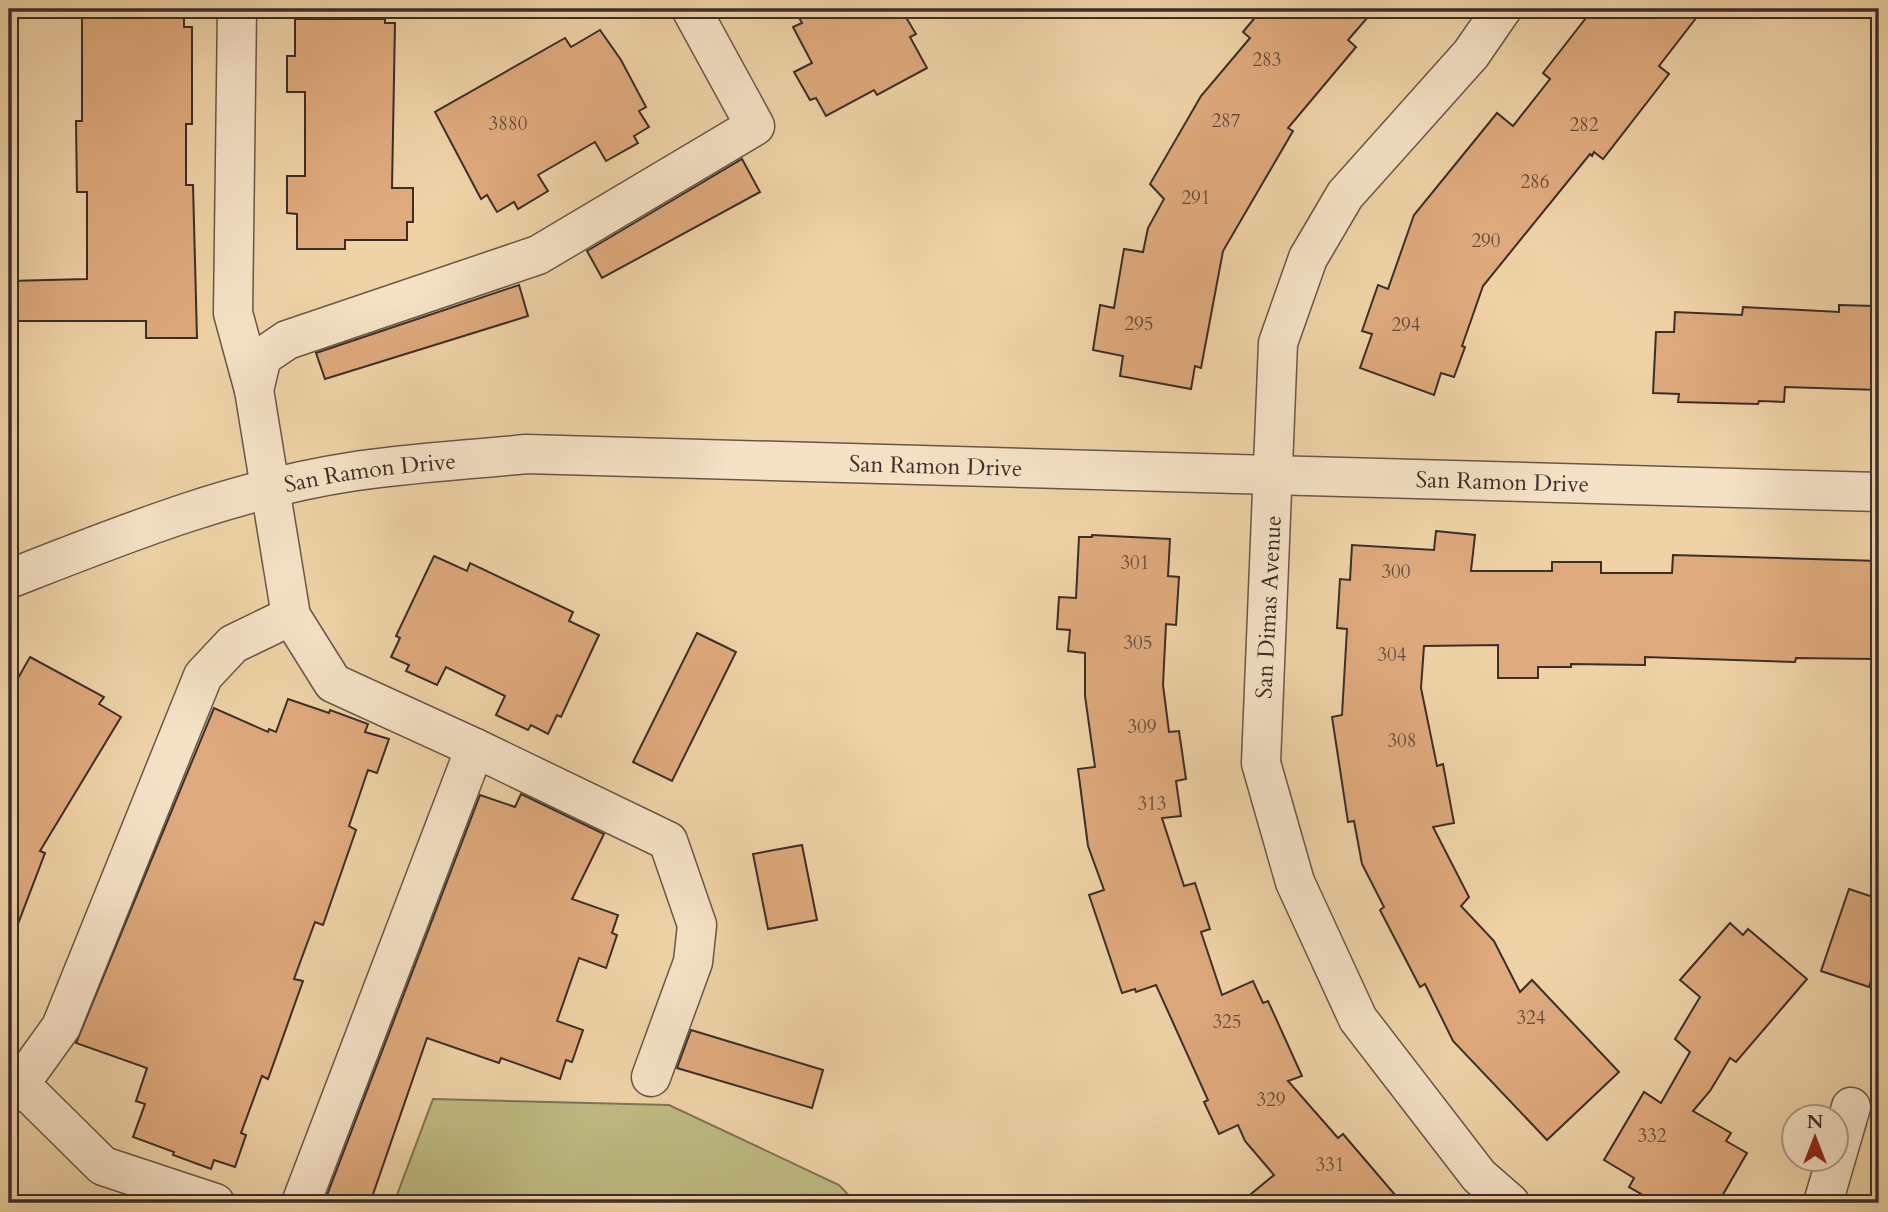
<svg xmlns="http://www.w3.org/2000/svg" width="1888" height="1212" font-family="Cardo,serif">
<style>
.green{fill:#bfbb83;stroke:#7d7456;stroke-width:2}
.building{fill:#dfaa7d;stroke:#3b2e29;stroke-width:2}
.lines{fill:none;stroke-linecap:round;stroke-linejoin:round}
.minor-casing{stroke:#685748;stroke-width:41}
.minor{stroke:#f5e2c6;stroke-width:38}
.labels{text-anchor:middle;stroke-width:7;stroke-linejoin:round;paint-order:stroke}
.number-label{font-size:19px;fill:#644d3e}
.street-label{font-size:23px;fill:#3b2e29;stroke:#f5e2c6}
</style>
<rect width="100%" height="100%" fill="#efd3a7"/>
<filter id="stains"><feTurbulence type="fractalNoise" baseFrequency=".00286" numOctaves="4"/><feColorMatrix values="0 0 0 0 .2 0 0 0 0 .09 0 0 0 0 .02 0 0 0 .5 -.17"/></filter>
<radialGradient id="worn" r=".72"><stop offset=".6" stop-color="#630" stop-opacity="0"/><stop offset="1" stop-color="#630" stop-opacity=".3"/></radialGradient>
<polygon class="green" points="433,1099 669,1105 839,1185 856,1203 394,1203"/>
<g class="building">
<polygon points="82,9 184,9 184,27 192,27 192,124 186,124 186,185 193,185 197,338 146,338 146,321 9,321 9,281 87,279 87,192 77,192 76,121 82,121"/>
<polygon points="794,9 901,9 916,34 910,37 927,68 877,95 874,90 826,116 816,98 810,100 794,72 812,63 793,27 802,23"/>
<polygon points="1262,9 1375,9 1348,40 1356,47 1288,128 1293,131 1223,251 1201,368 1195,366 1191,389 1120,376 1123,356 1093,350 1100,305 1114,308 1124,249 1143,252 1148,228 1164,199 1150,184 1201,96 1250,38 1243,32"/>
<polygon points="1593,9 1703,9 1659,66 1669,74 1603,159 1594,152 1592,156 1590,154 1483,286 1462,346 1465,347 1454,377 1441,373 1434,395 1360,368 1372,334 1362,331 1378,285 1388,289 1414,215 1497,113 1513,126 1550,79 1543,73"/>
<polygon points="295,19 385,19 385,23 395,23 392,188 413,188 413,222 407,222 407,240 345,240 345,249 297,249 297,214 287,213 287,176 305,176 305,92 287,92 287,56 295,56"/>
<polygon points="600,30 621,60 646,107 639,111 649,127 634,136 638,143 606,161 595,142 538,175 548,191 518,209 514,202 497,212 487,195 481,199 435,112 565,38 571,47"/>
<polygon points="742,159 760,192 602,278 587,251"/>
<polygon points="519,285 528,316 325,379 316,353"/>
<polygon points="1839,305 1874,306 1873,322 1879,322 1879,390 1785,387 1784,402 1759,401 1758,404 1678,402 1679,394 1653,393 1656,332 1674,332 1675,312 1742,315 1743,307 1839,312"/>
<polygon points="1436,531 1475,535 1471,571 1552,571 1552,562 1601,562 1601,573 1672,573 1673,555 1879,561 1879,640 1875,640 1874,659 1796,658 1795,662 1645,657 1645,665 1571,664 1571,667 1538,667 1538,678 1498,678 1498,645 1424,646 1421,688 1437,766 1443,764 1454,823 1433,827 1469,897 1461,906 1494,941 1520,992 1532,980 1619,1072 1547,1140 1453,1041 1425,984 1420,987 1380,910 1384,907 1362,864 1354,821 1348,822 1332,717 1342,715 1347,629 1337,628 1340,579 1350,580 1352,545 1434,550"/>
<polygon points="1092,535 1170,539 1168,576 1179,577 1176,625 1166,624 1163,685 1169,732 1179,731 1186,779 1176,781 1181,816 1162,818 1184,886 1195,883 1210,929 1201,932 1222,995 1253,981 1263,1003 1268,1001 1302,1076 1288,1081 1338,1138 1343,1134 1402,1203 1240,1203 1274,1175 1245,1141 1238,1125 1219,1134 1204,1102 1208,1100 1156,985 1136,992 1135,989 1122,993 1089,895 1104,890 1088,846 1078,769 1095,767 1085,696 1085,653 1068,651 1070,630 1057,629 1059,597 1076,598 1079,537 1092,537"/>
<polygon points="434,556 467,571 470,563 573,612 569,621 599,635 561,717 557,715 548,734 531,725 528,730 496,715 505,696 446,667 437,685 406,671 409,665 391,657 400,638 396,636"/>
<polygon points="697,633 736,652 672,781 633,762"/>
<polygon points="30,657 104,697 99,704 121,717 40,851 45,853 11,942 9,941 9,694"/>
<polygon points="288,699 329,713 330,710 368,724 365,732 389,739 377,773 368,770 349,826 356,830 323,925 315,922 294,979 303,981 268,1079 262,1076 241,1133 246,1135 235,1167 214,1160 211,1169 173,1155 174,1152 133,1137 145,1104 136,1101 147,1068 76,1043 214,708 268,732 269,729 276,732"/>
<polygon points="521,794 604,834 572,899 618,915 612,933 617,935 606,968 579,958 557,1021 583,1030 572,1062 566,1060 560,1079 501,1058 499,1063 427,1038 370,1203 324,1203 480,795 515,807"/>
<polygon points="802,845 817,920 768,929 753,854"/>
<polygon points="1849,889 1879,899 1879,956 1869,987 1821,971"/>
<polygon points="1730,923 1743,935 1748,929 1807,979 1736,1062 1730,1058 1710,1091 1693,1111 1731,1133 1726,1141 1747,1153 1718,1203 1657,1203 1629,1187 1634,1178 1604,1160 1644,1092 1661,1103 1690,1052 1675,1039 1700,997 1680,980"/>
<polygon points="691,1030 823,1070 812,1108 677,1068"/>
</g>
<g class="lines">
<g class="minor-casing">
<g id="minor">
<polyline points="237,9 233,313 254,390 262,357 287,340 538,255 755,126 691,9"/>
<polyline points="1502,9 1471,54 1345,195 1308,258 1278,343 1261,763 1295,882 1358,1019 1479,1176 1510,1203"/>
<polyline points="254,390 291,616 333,683 475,748 668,841 697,925 693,962 651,1077"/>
<path id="s1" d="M9 579C119 536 232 490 350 472 408 463 467 460 526 454L1879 492"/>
<polyline points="20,1084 103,1166 215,1203"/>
<polyline points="9,1095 20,1084 61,1027 203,676 233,644 291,616"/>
<polyline points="301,1203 475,748"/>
<polyline points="1823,1203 1851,1107"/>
</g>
</g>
<use href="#minor" class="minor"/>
</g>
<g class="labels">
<g class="number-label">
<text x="1267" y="66">283</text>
<text x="1226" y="127">287</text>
<text x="508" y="130">3880</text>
<text x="1584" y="131">282</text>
<text x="1535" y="188">286</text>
<text x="1196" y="204">291</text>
<text x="1486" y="247">290</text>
<text x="1139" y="330">295</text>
<text x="1406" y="331">294</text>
<text x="1135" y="569">301</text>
<text x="1396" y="578">300</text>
<text x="1138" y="649">305</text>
<text x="1392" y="661">304</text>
<text x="1142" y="733">309</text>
<text x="1402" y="747">308</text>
<text x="1152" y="810">313</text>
<text x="1531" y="1024">324</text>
<text x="1227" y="1028">325</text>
<text x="1271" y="1106">329</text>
<text x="1652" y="1142">332</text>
<text x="1330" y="1171">331</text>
</g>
<g class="street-label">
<text dy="8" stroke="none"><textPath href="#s1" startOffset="945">San Ramon Drive</textPath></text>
<text dy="8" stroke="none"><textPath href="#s1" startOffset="378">San Ramon Drive</textPath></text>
<text dy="8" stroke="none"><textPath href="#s1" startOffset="1512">San Ramon Drive</textPath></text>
<text transform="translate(1268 607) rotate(-87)" y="8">San Dimas Avenue</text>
</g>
</g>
<rect width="1888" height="1212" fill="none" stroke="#efd3a7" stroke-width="35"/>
<rect x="10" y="10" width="1867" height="1191" fill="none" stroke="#3b2e29" stroke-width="3.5"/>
<rect x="18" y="18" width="1853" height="1177" fill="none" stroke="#3b2e29" stroke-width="2"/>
<g transform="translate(1815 1138)"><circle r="33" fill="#f5e2c6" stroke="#ab9a87" stroke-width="2"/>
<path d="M0-5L12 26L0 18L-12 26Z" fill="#8f2418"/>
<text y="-10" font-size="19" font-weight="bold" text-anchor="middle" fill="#3b2e29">N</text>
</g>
<rect width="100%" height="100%" filter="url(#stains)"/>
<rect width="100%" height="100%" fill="url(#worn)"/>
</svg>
